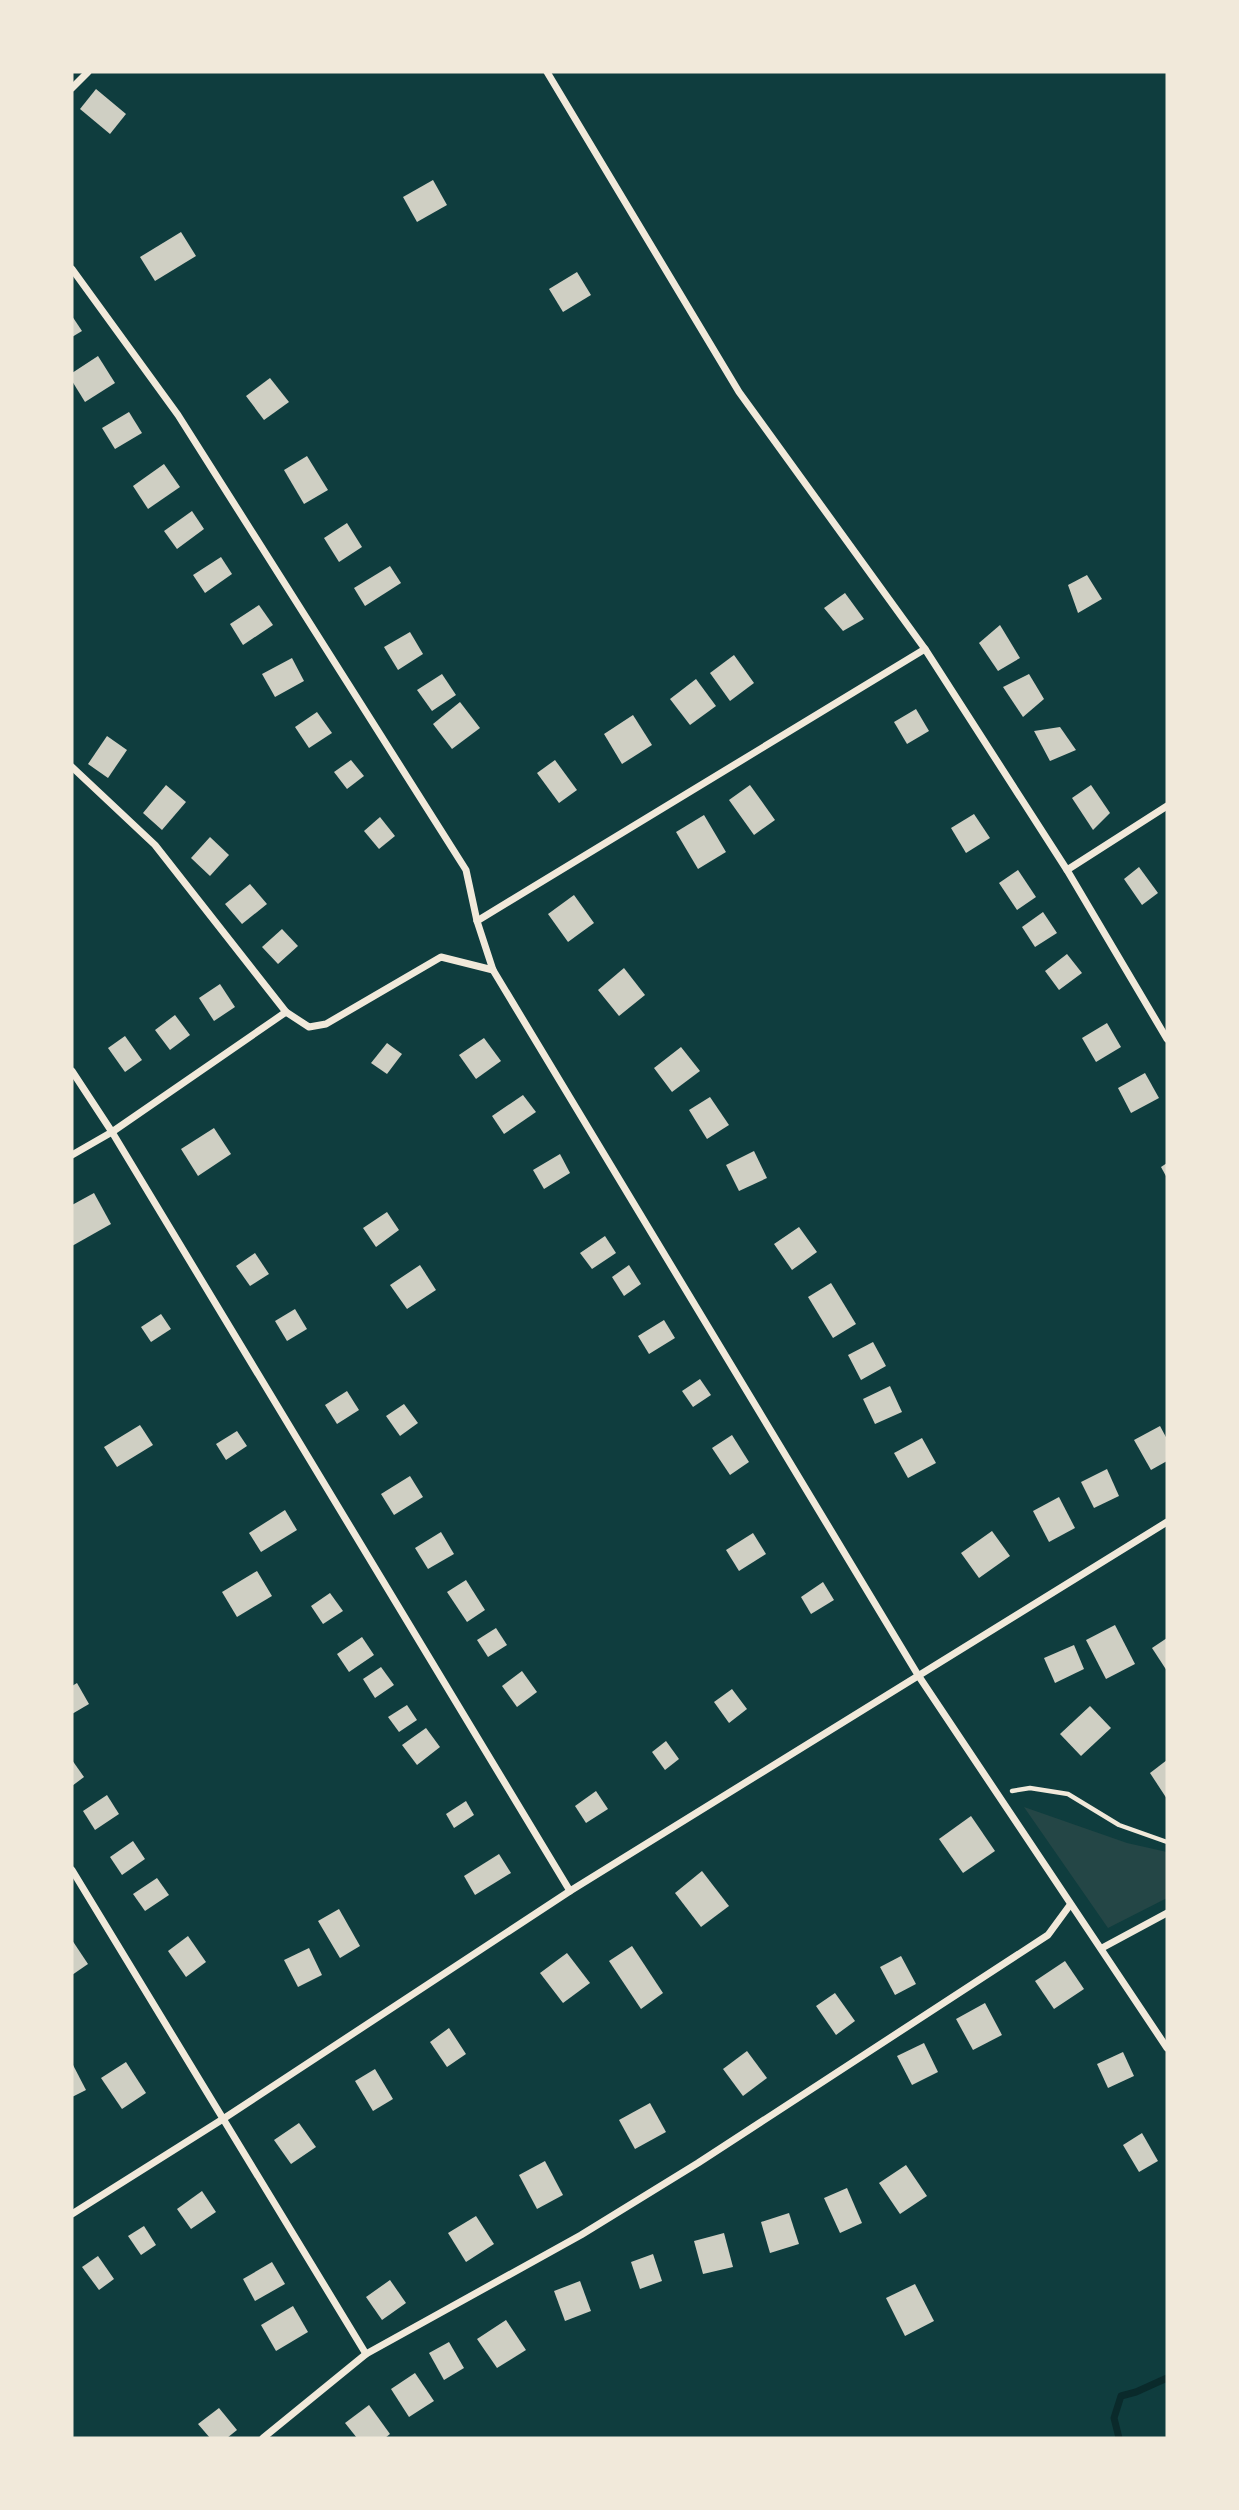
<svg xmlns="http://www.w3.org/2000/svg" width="1239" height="2510" font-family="Rubik,sans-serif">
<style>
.green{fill:#244646}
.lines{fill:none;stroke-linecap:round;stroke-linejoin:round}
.stream{stroke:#0a2a2b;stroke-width:7}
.building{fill:#cfcfc3}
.path{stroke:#f1e9da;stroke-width:4.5}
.minor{stroke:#f1e9da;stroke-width:7}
</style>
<rect width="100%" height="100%" fill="#0f3d3e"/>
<polygon class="green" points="1024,1807 1127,1843 1167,1852 1167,1898 1108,1928"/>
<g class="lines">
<polyline class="stream" points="1119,2438 1114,2418 1121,2396 1136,2392 1167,2378"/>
</g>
<g class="building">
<polygon points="96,89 126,114 110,134 80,109"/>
<polygon points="433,180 447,205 417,222 403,197"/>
<polygon points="181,232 196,256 155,281 140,257"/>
<polygon points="577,272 591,295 563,312 549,289"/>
<polygon points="72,316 82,331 72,337"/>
<polygon points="98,356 115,383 85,402 72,381 72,373"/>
<polygon points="270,378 289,402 264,420 246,396"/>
<polygon points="129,412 142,433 115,449 102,428"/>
<polygon points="307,456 328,490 304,504 284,470"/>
<polygon points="164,464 180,487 148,509 133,486"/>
<polygon points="192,511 204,529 177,549 164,531"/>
<polygon points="347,523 362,547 339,562 324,538"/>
<polygon points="221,557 232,574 205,593 193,575"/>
<polygon points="390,566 401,583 365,606 354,588"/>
<polygon points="1087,575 1102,599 1078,613 1068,585"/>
<polygon points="845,593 864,619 843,631 824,608"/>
<polygon points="259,605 273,625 243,645 230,624"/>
<polygon points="1000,625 1020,658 998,671 979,643"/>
<polygon points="410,632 423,654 398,670 384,647"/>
<polygon points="734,655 754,683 730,701 710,673"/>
<polygon points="292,658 304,681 275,697 262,674"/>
<polygon points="442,674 456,695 432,711 417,690"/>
<polygon points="1029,674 1044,699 1023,717 1003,687"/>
<polygon points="696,679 716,706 690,725 670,699"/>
<polygon points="460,702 480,728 452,749 433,724"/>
<polygon points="916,709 929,731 907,744 894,722"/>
<polygon points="317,712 332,733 309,748 295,727"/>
<polygon points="633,715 652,745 622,764 604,734"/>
<polygon points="1060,727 1076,750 1050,761 1034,731"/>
<polygon points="107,736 127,750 108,778 88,764"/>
<polygon points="351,760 364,776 347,789 334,772"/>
<polygon points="555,760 577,790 559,803 537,773"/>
<polygon points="166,785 186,802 162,830 143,813"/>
<polygon points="750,785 775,820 754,835 729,800"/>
<polygon points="1091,785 1110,813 1093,830 1072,798"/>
<polygon points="974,814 990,838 966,853 951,828"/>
<polygon points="704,815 726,852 698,869 676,832"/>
<polygon points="380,817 395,836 379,849 364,831"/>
<polygon points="210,837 229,855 210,876 191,858"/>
<polygon points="1139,867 1158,893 1142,905 1124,879"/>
<polygon points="1018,870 1036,897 1017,910 999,883"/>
<polygon points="250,884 267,904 242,924 225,904"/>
<polygon points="574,895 594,923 568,942 548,914"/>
<polygon points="1043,912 1057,933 1035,947 1022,927"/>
<polygon points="282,929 298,946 278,964 262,947"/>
<polygon points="1067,954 1082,973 1059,990 1045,971"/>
<polygon points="624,968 645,995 619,1016 598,990"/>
<polygon points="220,984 235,1007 214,1021 199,998"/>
<polygon points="175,1015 190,1035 170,1050 155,1030"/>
<polygon points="1107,1023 1121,1047 1096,1062 1082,1038"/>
<polygon points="125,1036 142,1060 125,1072 108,1048"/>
<polygon points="484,1038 501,1061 476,1079 459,1055"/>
<polygon points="387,1043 402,1054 387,1074 371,1063"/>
<polygon points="681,1047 700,1071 672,1092 654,1068"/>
<polygon points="1145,1073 1159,1098 1131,1113 1118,1088"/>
<polygon points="523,1095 536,1112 504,1134 492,1116"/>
<polygon points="710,1097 729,1125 707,1139 689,1110"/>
<polygon points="214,1128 231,1154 198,1176 181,1149"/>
<polygon points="754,1151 767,1178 739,1191 726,1165"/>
<polygon points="560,1154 570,1173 544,1189 533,1170"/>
<polygon points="1167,1163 1167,1178 1161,1167"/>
<polygon points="94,1193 111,1224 72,1246 72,1205"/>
<polygon points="387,1212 399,1230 376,1247 363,1228"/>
<polygon points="799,1227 817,1252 792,1270 774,1244"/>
<polygon points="605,1236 616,1253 592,1269 580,1253"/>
<polygon points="255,1253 269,1274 250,1286 236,1266"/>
<polygon points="420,1265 436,1290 407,1309 390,1285"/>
<polygon points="629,1265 641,1284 624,1296 612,1277"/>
<polygon points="831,1283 856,1324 833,1338 808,1297"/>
<polygon points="295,1309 307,1329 287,1341 275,1321"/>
<polygon points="161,1314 171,1329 151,1342 141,1327"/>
<polygon points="664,1320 675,1338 649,1354 638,1336"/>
<polygon points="873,1342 886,1366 861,1380 848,1355"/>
<polygon points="700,1379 711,1395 693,1407 682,1391"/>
<polygon points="890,1386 902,1412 875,1424 863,1399"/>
<polygon points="347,1391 359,1410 337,1424 325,1405"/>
<polygon points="404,1404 418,1423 400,1436 386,1416"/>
<polygon points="140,1425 153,1445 117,1467 104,1447"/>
<polygon points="1160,1426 1167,1439 1167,1461 1151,1470 1134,1440"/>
<polygon points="237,1431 247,1446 226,1460 216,1444"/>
<polygon points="732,1435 749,1462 730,1475 712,1448"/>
<polygon points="922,1438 936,1463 908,1478 894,1453"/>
<polygon points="1107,1469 1119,1496 1094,1508 1081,1482"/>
<polygon points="410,1476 423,1497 394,1515 381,1494"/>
<polygon points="1059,1497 1075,1528 1049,1542 1033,1511"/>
<polygon points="285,1510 297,1530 261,1552 249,1533"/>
<polygon points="992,1531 1010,1556 979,1578 961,1553"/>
<polygon points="441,1532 454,1554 428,1569 415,1548"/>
<polygon points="753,1533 766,1554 739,1571 726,1550"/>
<polygon points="257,1571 272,1596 237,1617 222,1592"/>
<polygon points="466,1580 485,1610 467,1622 447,1592"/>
<polygon points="823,1582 834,1600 811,1614 801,1597"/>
<polygon points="330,1593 343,1611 323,1624 311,1606"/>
<polygon points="1115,1625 1135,1664 1106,1679 1086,1640"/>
<polygon points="496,1628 507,1645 488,1657 477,1640"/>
<polygon points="362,1637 374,1655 349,1672 337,1654"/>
<polygon points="1167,1638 1167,1671 1152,1648"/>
<polygon points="1074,1645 1084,1669 1055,1683 1044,1658"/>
<polygon points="381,1667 394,1685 375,1698 363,1679"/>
<polygon points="522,1671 537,1692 517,1707 502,1686"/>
<polygon points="77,1683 89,1704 72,1714 72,1686"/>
<polygon points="732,1689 747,1709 729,1723 714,1702"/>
<polygon points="407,1705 417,1720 399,1732 388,1717"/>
<polygon points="1090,1706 1111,1728 1081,1756 1060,1734"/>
<polygon points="426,1728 440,1747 417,1765 402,1745"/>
<polygon points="666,1741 679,1759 665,1770 652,1752"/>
<polygon points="72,1760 84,1777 72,1786"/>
<polygon points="1167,1760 1167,1799 1150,1773"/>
<polygon points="596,1791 608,1809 586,1823 575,1806"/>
<polygon points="107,1795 119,1814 95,1830 83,1811"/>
<polygon points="466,1801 474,1815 454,1828 446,1814"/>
<polygon points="971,1816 995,1851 963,1873 939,1839"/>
<polygon points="133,1841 145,1859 122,1875 110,1857"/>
<polygon points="499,1854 511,1873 475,1895 464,1876"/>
<polygon points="702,1871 729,1906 701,1927 675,1893"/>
<polygon points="157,1878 169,1895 145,1911 133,1894"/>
<polygon points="339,1909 360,1946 340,1958 318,1921"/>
<polygon points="188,1936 206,1962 186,1977 168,1951"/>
<polygon points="72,1940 88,1964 72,1975"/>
<polygon points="632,1946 663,1993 641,2009 609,1961"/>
<polygon points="309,1948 322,1975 298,1987 284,1960"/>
<polygon points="567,1953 590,1983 563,2003 540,1973"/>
<polygon points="901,1956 916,1984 895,1995 880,1967"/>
<polygon points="1065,1961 1084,1989 1054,2009 1035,1981"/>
<polygon points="835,1993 855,2021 836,2035 816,2006"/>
<polygon points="985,2003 1002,2035 973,2050 956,2019"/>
<polygon points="449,2028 466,2054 447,2067 430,2042"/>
<polygon points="924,2043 938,2072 912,2085 897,2056"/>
<polygon points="747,2051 767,2078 743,2096 723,2069"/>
<polygon points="1123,2052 1134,2076 1108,2088 1097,2064"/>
<polygon points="126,2062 146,2093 122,2109 101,2078"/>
<polygon points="72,2063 86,2090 72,2097"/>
<polygon points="375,2069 393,2099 373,2111 355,2081"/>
<polygon points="650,2103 666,2132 635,2149 619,2120"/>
<polygon points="299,2123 316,2147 291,2164 274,2140"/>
<polygon points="1142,2133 1158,2161 1139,2172 1123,2145"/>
<polygon points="545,2161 563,2195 537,2209 519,2175"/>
<polygon points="906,2165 927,2196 900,2214 879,2183"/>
<polygon points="847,2188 862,2223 840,2233 824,2198"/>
<polygon points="202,2191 216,2212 191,2229 177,2209"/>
<polygon points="789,2213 799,2244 770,2253 761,2222"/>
<polygon points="476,2216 494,2244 466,2262 448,2233"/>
<polygon points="144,2226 156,2245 141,2255 128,2236"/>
<polygon points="724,2233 733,2267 703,2274 694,2241"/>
<polygon points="653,2254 662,2281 640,2289 631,2262"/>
<polygon points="98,2256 114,2279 99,2290 82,2267"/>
<polygon points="272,2262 285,2284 255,2301 243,2279"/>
<polygon points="390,2280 406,2303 382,2320 366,2297"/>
<polygon points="580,2281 591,2311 565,2321 554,2291"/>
<polygon points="915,2284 934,2321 905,2336 886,2298"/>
<polygon points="293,2306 308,2332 276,2351 261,2325"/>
<polygon points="506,2320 526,2350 497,2368 477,2339"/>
<polygon points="449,2342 464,2368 444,2380 429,2353"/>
<polygon points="415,2373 434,2401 409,2417 391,2389"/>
<polygon points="369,2405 390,2434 385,2438 357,2438 345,2423"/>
<polygon points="219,2408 237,2430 227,2438 210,2438 198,2424"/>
</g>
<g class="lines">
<polyline class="path" points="1012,1791 1030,1788 1068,1794 1119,1825 1167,1842"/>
<g class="minor">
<polyline points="547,72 739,392 925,649 1067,870 1167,1039"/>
<polyline points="72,88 88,72"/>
<polyline points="72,269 178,415 466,870 477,921 493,970 918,1675 1167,2048"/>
<polyline points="72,767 155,845 286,1012"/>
<polyline points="1067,870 1167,806"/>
<polyline points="477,921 925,649"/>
<polyline points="72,1071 112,1132 570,1891"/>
<polyline points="72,1155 112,1132 286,1012 309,1027 326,1024 441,957 493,970"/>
<polyline points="72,1870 366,2354"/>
<polyline points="1102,1948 1167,1913"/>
<polyline points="72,2214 223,2119 570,1891 1167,1522"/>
<polyline points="263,2438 366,2354 581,2235 698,2163 1048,1935 1070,1905"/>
</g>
</g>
<rect width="1239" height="2510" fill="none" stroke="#f1e9da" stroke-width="147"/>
</svg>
